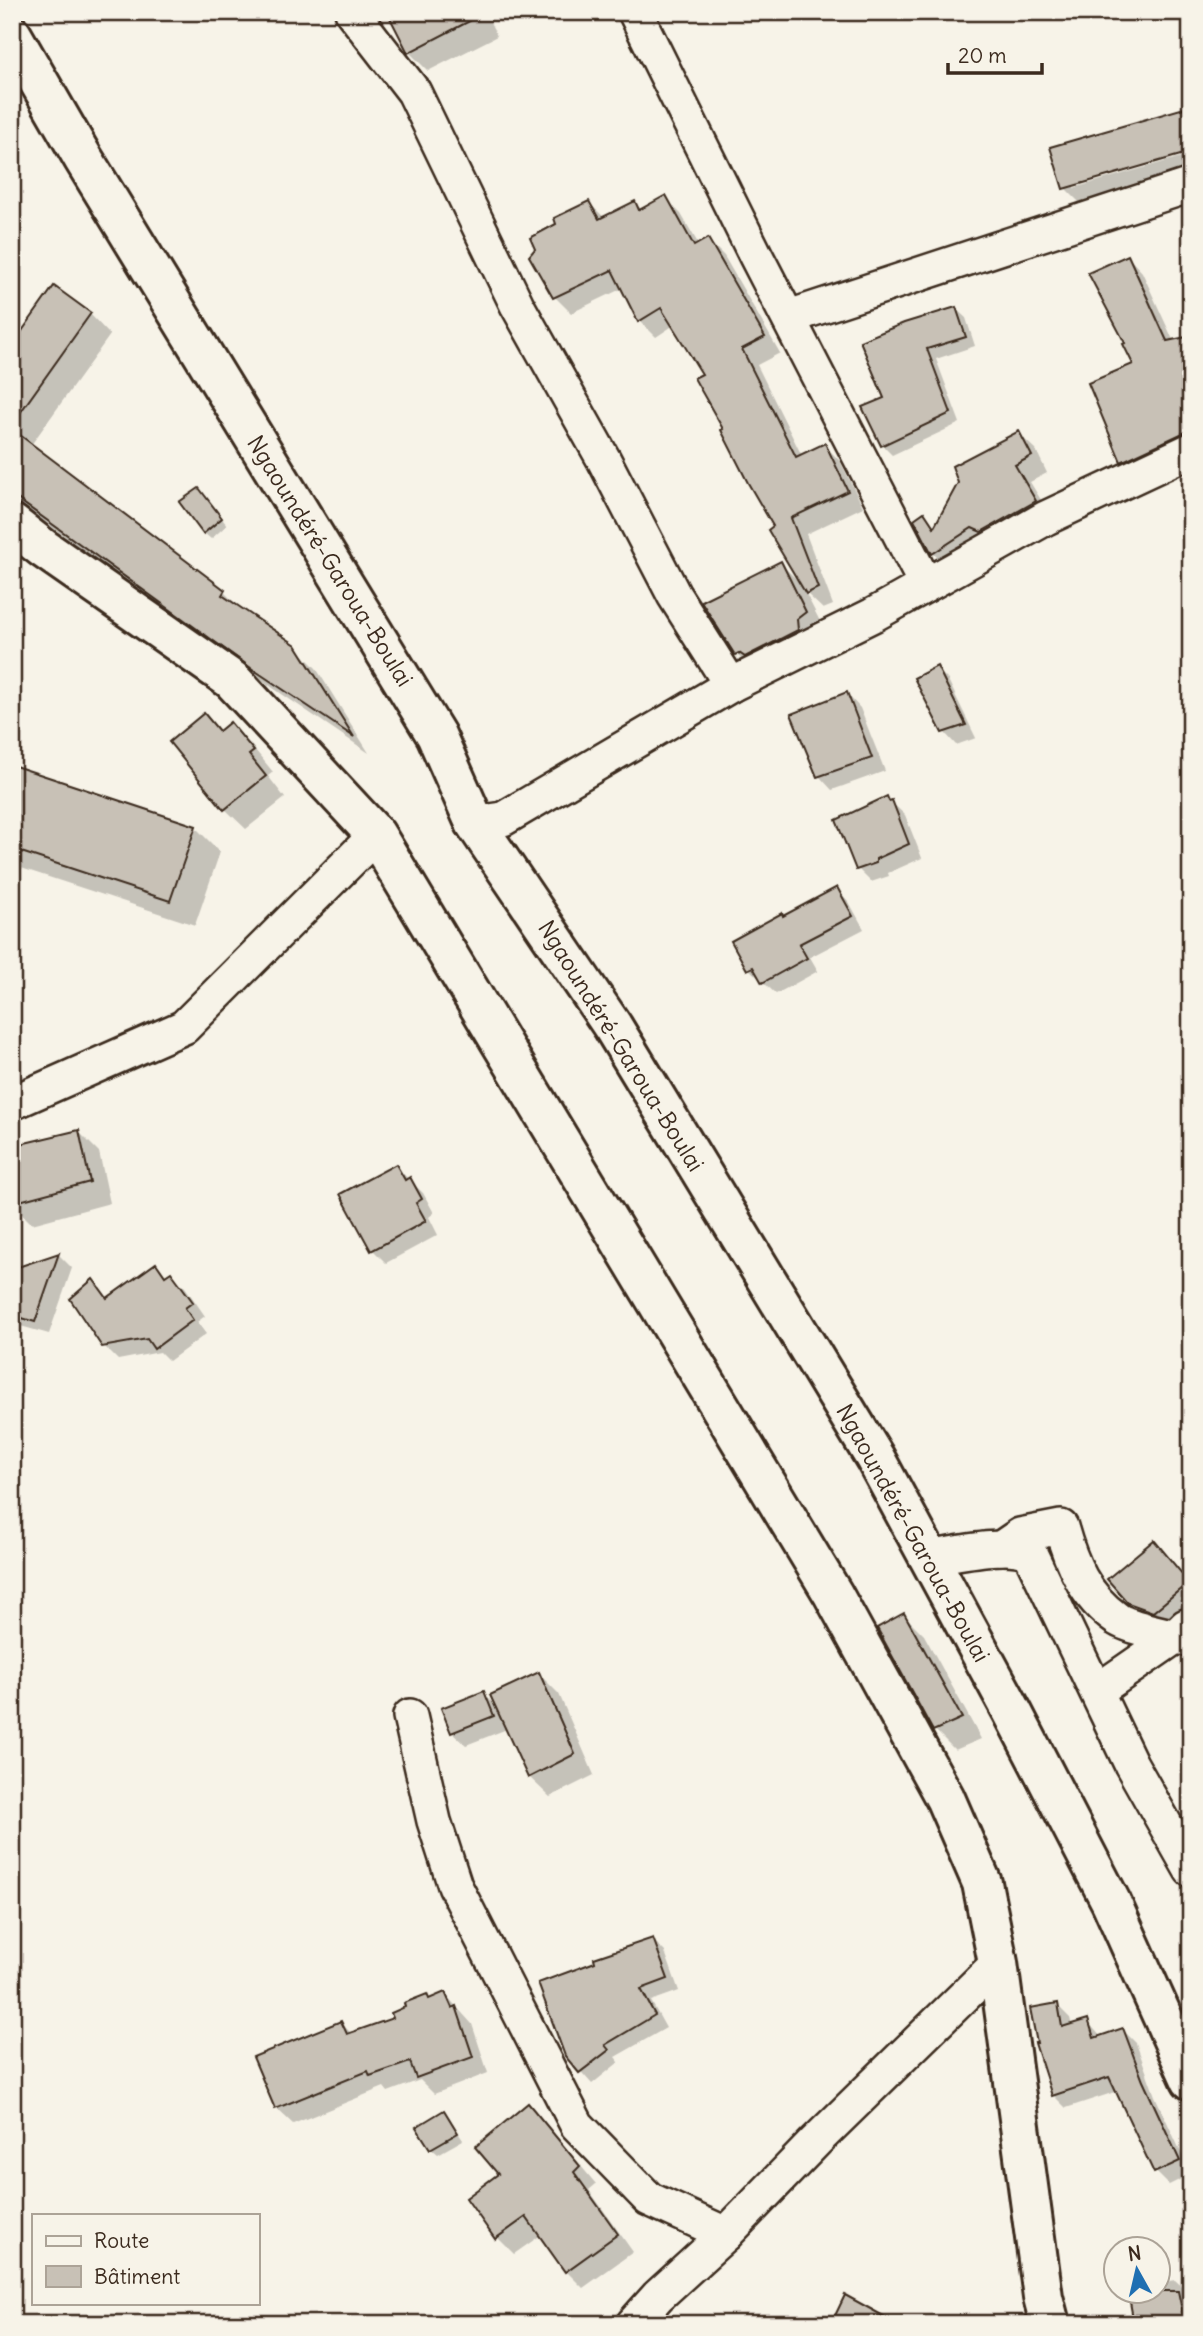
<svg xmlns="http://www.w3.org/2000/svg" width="1203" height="2336" font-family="Delius,sans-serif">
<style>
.shadow{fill:#0003}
.building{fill:#c8c1b6;stroke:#3b2a1e;stroke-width:2}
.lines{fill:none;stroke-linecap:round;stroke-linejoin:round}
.minor-casing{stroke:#3b2a1e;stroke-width:38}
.tertiary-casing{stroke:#3b2a1e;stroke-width:44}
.trunk-casing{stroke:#3b2a1e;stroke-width:44}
.minor{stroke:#f7f3e8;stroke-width:33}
.tertiary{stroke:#f7f3e8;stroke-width:38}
.trunk{stroke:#f7f3e8;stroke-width:38}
.labels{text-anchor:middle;stroke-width:5;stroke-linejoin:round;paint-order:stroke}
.street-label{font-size:23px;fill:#3b2a1e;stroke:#f7f3e8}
</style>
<rect width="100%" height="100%" fill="#f7f3e8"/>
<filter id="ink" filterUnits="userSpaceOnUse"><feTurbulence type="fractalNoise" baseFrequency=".0143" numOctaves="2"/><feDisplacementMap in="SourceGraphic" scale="14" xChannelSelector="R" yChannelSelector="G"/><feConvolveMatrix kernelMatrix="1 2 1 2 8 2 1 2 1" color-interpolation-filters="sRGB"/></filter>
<g filter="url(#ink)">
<g class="shadow">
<polygon points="485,12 497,36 428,71 409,52"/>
<polygon points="1191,154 1191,175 1083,206 1065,188 1074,184 1074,188"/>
<polygon points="665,198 681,214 699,245 708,240 724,256 780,353 757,365 802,456 824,445 840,461 863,507 806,534 833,605 823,609 805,592 826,633 757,674 736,654 781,564 799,582 776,526 726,430 704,375 674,325 656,337 640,321 623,288 571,313 555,297 531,256 558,225 589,203 605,218 635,203 642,210"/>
<polygon points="1128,257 1142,272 1174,342 1191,338 1191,450 1137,475 1122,461 1135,365"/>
<polygon points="956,309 966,318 975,346 936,359 960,423 892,455 882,445 887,399"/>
<polygon points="90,314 110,335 31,445 224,592 244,612 295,647 316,668 369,753 273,688 12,498 12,348"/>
<polygon points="1019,434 1036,450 1047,473 1030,482 1052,518 950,570 933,553 924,515 936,527"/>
<polygon points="205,497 227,525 211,539 204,533"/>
<polygon points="936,668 948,680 976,738 956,745 944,732"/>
<polygon points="847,694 860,708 885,771 832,790 819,776"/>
<polygon points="204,716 221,732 230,725 251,745 273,772 268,776 285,798 246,829 225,809"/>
<polygon points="12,767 195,827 220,852 195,925 12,865"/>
<polygon points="887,798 905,815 922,858 888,873 889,876 871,882 858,869"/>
<polygon points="837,889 849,902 864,929 810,957 818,971 776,994 749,969 784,918"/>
<polygon points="79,1132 99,1152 110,1203 32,1224 12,1204 12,1148"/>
<polygon points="395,1166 423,1193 434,1213 429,1217 438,1235 386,1263 373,1250"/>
<polygon points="59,1255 72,1268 49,1334 17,1325 12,1321 13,1270"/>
<polygon points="155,1266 167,1277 171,1274 185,1287 205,1316 197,1322 206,1334 169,1361 160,1352 118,1360 104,1346 93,1282 109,1299"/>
<polygon points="1154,1542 1191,1584 1191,1605 1167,1624 1142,1615 1127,1600"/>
<polygon points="904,1615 924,1635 981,1739 955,1750 934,1729"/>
<polygon points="539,1674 559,1694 594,1775 550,1797 529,1777 507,1729 466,1745 452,1732 483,1693 496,1706"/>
<polygon points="653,1940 665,1952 679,1991 651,2001 666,2028 615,2057 619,2062 592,2084 566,2055"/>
<polygon points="445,1994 472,2024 488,2073 434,2094 420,2080 388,2092 384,2087 293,2124 276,2108 341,2023 352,2034 395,2019 427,1996 431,2000"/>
<polygon points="1057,2005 1070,2018 1072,2026 1087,2021 1102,2038 1123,2030 1136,2043 1155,2096 1191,2174 1169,2185 1156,2172 1118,2091 1066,2108 1053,2095"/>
<polygon points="527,2105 544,2122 596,2184 589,2190 633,2252 583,2288 566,2271 541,2235 514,2254 497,2237 501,2175"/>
<polygon points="444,2112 463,2140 438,2154 431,2148"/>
<polygon points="1175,2280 1189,2293 1191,2324 1136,2324 1130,2290 1158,2290 1158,2283"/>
</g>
<g class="building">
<polygon points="387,12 487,12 408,53"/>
<polygon points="1191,106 1191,152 1063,189 1050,147"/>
<polygon points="666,195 694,246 708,238 765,337 742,349 796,457 825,443 848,491 791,518 818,588 806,594 768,530 773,526 748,483 721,430 723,429 694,378 702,374 661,308 638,322 612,270 553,298 529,256 535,249 530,238 556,224 554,218 589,201 599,219 635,201 639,210"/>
<polygon points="1128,255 1167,341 1191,336 1191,431 1183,433 1121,462 1088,383 1133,364 1123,344 1125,343 1088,273"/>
<polygon points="54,286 91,313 12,424 12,345"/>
<polygon points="956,307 966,337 927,349 951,413 881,446 862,407 884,398 860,341 904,323"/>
<polygon points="12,429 225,590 222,595 296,645 354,737 251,668 12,495"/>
<polygon points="1019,431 1032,456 1015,465 1036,501 981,532 972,528 932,554 914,519 924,512 934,527 958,483 952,466"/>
<polygon points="199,488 222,518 203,534 179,502"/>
<polygon points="781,561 806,612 797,619 798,630 745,657 739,653 735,655 701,601"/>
<polygon points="937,666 966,725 942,733 914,678"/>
<polygon points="847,692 872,758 817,777 791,714"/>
<polygon points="204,713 219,731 230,722 254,751 249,755 266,776 224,810 169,742"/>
<polygon points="12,765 196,826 170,901 12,849"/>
<polygon points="887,796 889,801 892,800 909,844 876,859 876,863 856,870 836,820"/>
<polygon points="837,887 853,916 799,944 807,958 762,983 753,967 747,970 731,941 782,913 783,916"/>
<polygon points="79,1130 90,1182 12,1203 12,1146"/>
<polygon points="396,1164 405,1180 410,1177 422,1199 416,1203 426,1221 371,1251 340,1194"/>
<polygon points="59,1253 35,1322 12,1315 12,1269"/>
<polygon points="156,1263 165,1276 171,1272 193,1302 185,1308 193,1320 154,1349 147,1339 102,1347 70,1299 93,1279 107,1298"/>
<polygon points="1154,1540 1189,1582 1153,1612 1128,1603 1107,1579"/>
<polygon points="904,1613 962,1718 933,1731 877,1628"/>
<polygon points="539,1672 575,1754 528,1778 490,1695"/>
<polygon points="484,1691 494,1716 451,1733 441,1708"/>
<polygon points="653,1938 668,1979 641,1989 655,2015 605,2045 609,2050 579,2073 565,2056 538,1983 595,1962 594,1958"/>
<polygon points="445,1992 452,2008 456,2006 473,2057 416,2078 410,2062 370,2076 368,2071 275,2109 253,2057 341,2021 347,2034 393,2018 391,2013 405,2007 404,2003 427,1994 429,1999"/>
<polygon points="1058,2003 1062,2027 1088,2019 1094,2038 1123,2028 1143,2081 1180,2161 1154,2173 1109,2077 1052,2096 1035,2043 1037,2043 1030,2008"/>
<polygon points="528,2103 580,2166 574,2172 618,2234 565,2272 526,2217 495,2239 466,2198 498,2174 475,2147"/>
<polygon points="444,2110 458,2133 430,2149 416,2127"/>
<polygon points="1128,2291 1178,2291 1185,2324 1134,2324"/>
<polygon points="845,2295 898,2324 831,2324"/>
</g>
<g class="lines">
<g class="minor-casing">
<g id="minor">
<polyline points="352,12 414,92 517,305 604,460 674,595 731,685"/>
<polyline points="635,12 756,256 926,585"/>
<polyline points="789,317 1191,185"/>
<polyline points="475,823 503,819 731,685 873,615 1046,518 1191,450"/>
<polyline points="12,1103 184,1027 376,835"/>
<path d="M1001 1548 1020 1535 1061 1527C1071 1563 1085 1597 1117 1619 1128 1627 1175 1637 1191 1640"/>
<path d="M927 1558C954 1554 1007 1541 1030 1553L1131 1764 1191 1870"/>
<polyline points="1097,1691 1175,1637 1186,1626"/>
<polyline points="410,1716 434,1821 455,1886 577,2125 649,2199 726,2234"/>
<polyline points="633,2324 658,2296 726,2234 816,2141 998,1963"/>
</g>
</g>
<g class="tertiary-casing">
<polyline id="tertiary" points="12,524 44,549 232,680 376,835 833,1594 945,1798 982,1883 998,1963 1043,2297 1050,2324"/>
</g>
<g class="trunk-casing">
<polyline id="trunk" points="12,35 83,158 436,735 475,823 613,1027 875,1458 1012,1711 1111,1902 1191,2080"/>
</g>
<use href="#minor" class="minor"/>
<use href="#tertiary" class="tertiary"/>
<use href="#trunk" class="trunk"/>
</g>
</g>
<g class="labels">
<g class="street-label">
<text transform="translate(330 561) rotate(58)" y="8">Ngaoundéré-Garoua-Boulai</text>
<text transform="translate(621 1046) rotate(58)" y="8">Ngaoundéré-Garoua-Boulai</text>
<text transform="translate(913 1533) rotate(61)" y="8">Ngaoundéré-Garoua-Boulai</text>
</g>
</g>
<rect width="1203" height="2336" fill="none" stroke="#f7f3e8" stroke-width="42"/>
<rect x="21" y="21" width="1161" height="2294" fill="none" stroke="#3b2a1e" stroke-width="2.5" filter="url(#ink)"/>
<rect x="32" y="2214" width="228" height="91" fill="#f7f3e8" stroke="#aca397" stroke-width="2"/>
<rect x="46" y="2236" width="35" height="10" fill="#f7f3e8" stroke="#aca397" stroke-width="2"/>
<text x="94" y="2248" font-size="21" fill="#3b2a1e">Route</text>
<rect x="46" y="2266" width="35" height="21" fill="#c8c1b6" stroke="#aca397" stroke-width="2"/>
<text x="94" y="2284" font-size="21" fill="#3b2a1e">Bâtiment</text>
<g transform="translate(1137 2270) rotate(352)"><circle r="33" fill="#f7f3e8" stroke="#aca397" stroke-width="2"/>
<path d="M0-5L12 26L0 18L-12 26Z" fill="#1f6fb2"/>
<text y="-10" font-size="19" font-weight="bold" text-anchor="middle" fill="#3b2a1e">N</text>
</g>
<path d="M948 63v10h94v-10" fill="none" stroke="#3b2a1e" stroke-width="3.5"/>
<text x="958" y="63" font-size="21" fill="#3b2a1e" stroke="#f7f3e8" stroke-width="5" paint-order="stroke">20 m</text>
</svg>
